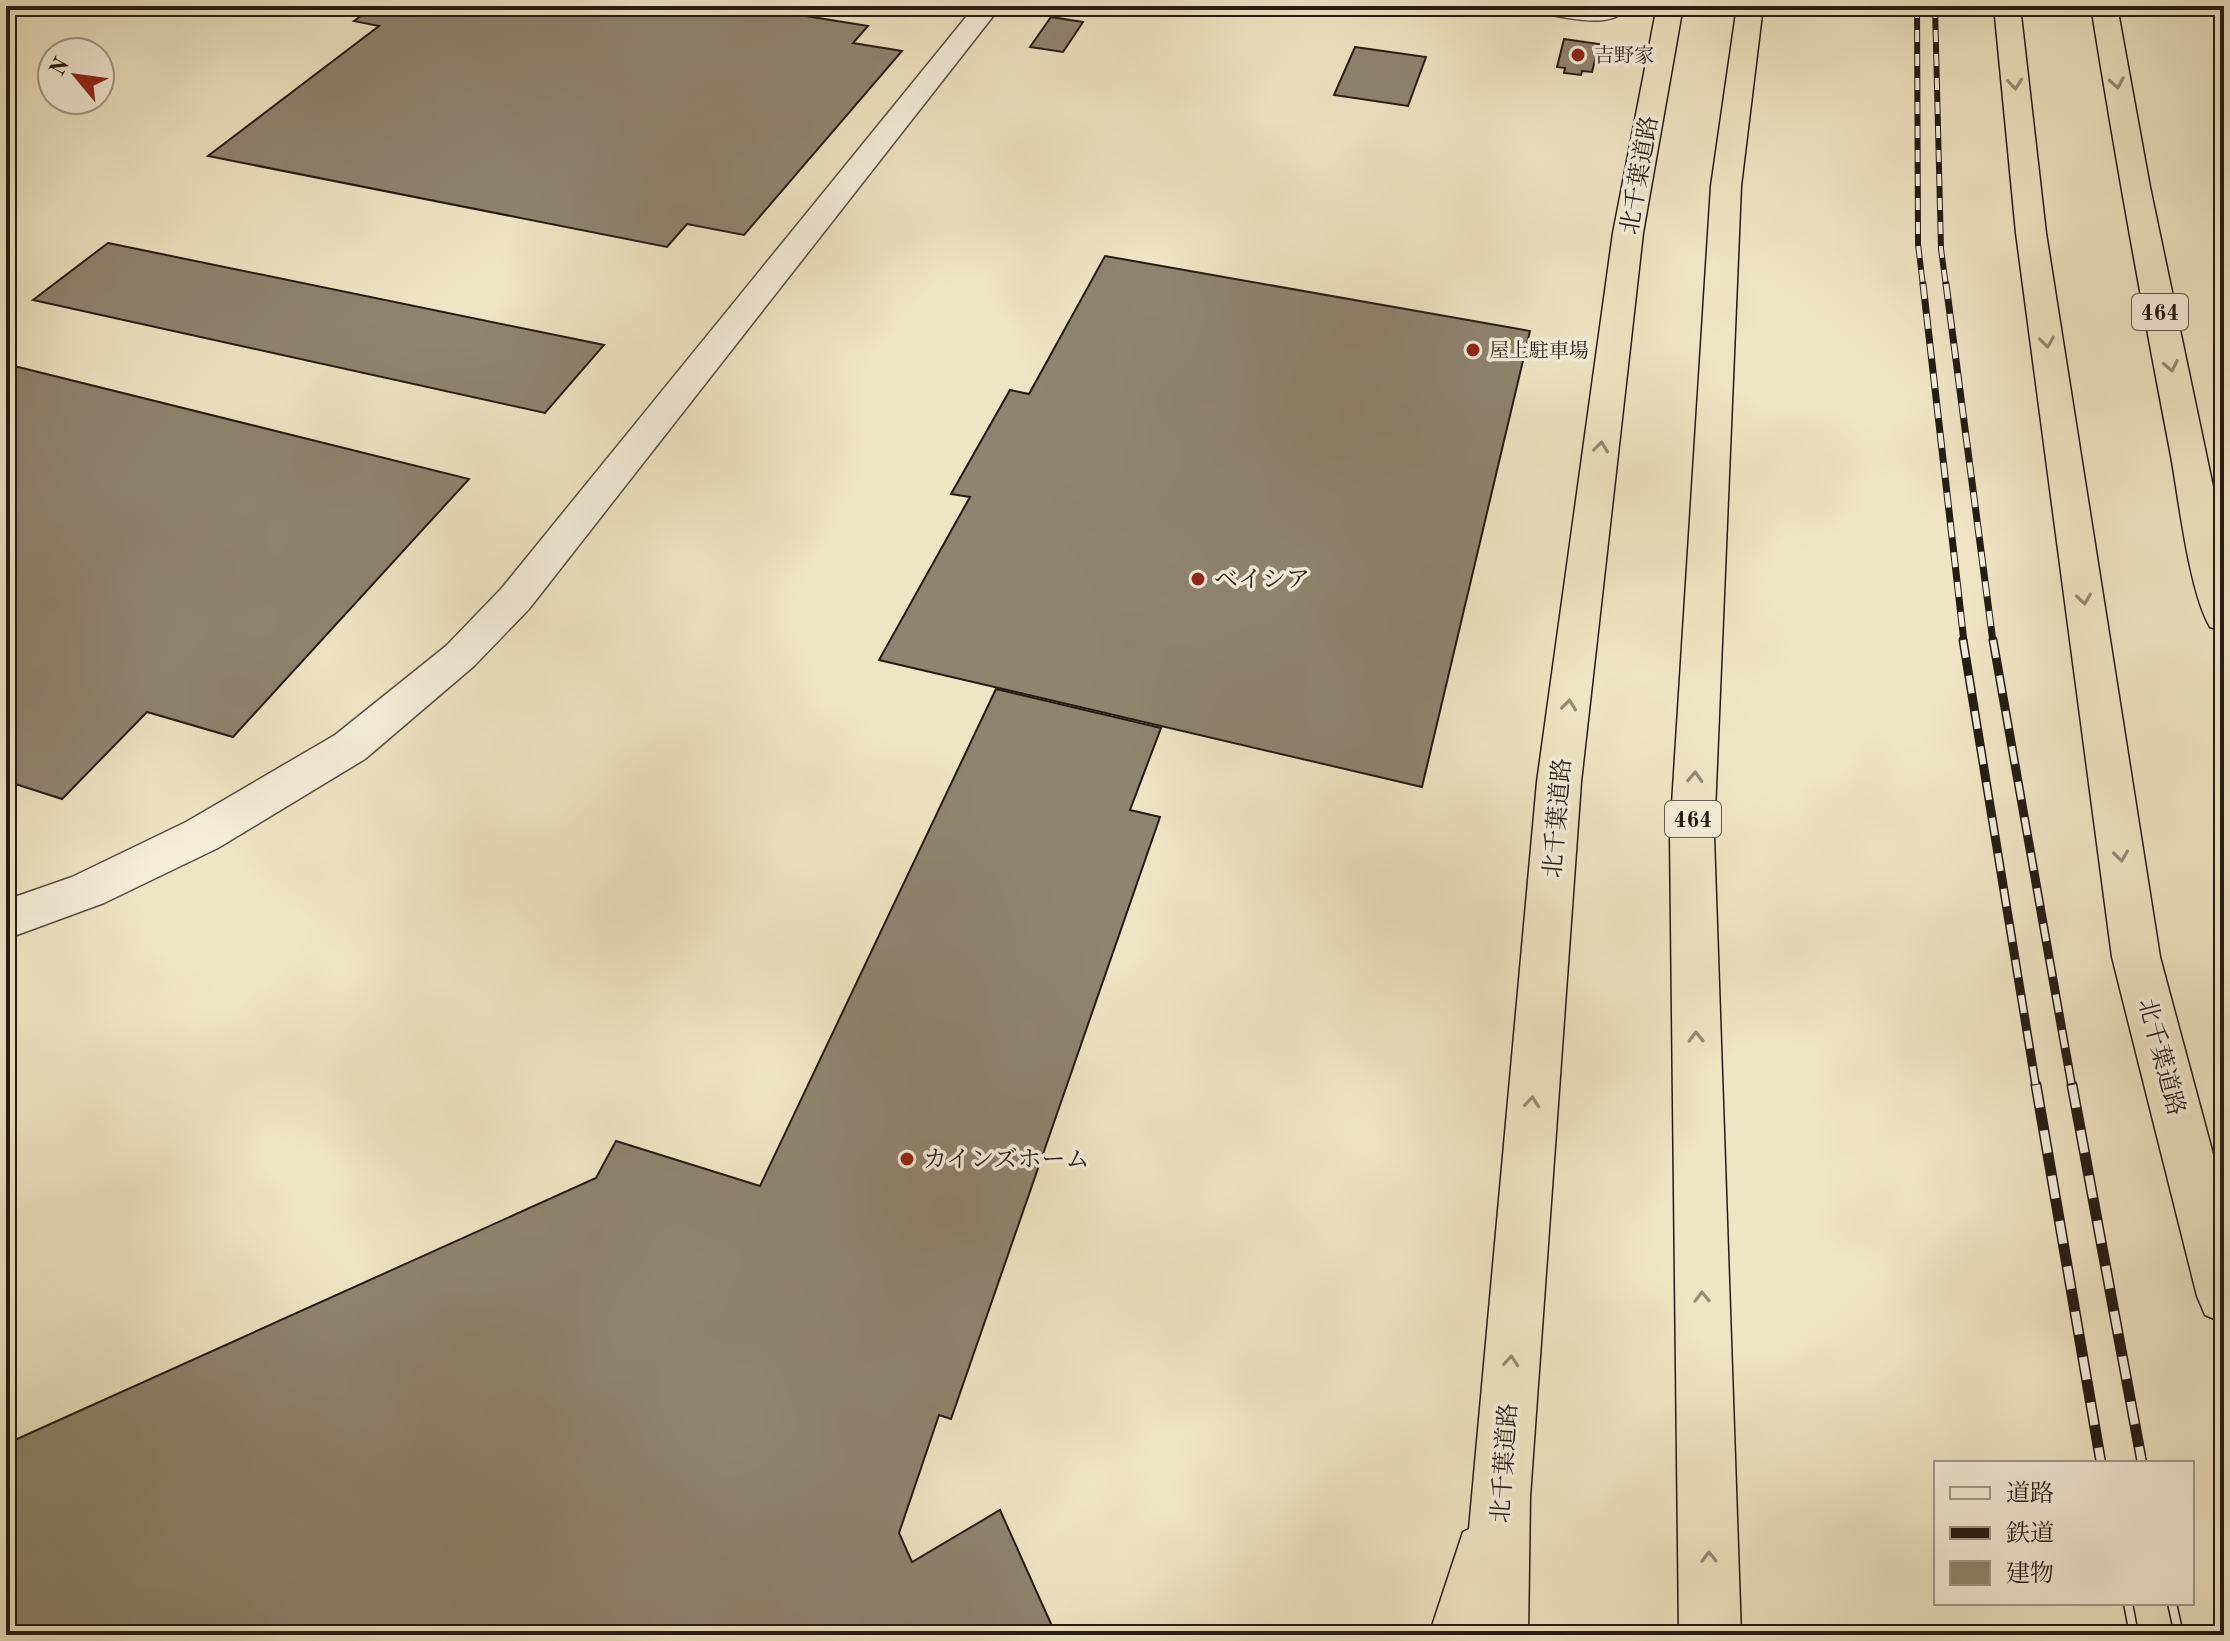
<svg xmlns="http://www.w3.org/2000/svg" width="2230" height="1641" font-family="'Old Standard TT','Noto Serif JP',serif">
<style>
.building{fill:#8f846f;stroke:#261b12;stroke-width:2}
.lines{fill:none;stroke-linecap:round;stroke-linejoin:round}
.minor-casing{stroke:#584d3e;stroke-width:3}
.highway-casing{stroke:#261b12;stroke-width:3}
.minor{fill:#f5edd9;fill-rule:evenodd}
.highway{fill:#efe4c4;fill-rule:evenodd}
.rail-far3-casing{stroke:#261b12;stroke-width:6}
.rail-far2-casing{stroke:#261b12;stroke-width:7}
.rail-far1-casing{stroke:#261b12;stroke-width:9}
.rail-casing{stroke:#261b12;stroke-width:11}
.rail-far3{stroke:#f5edd9;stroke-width:4;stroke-dasharray:12;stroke-linecap:butt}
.rail-far2{stroke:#f5edd9;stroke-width:5;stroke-dasharray:15;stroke-linecap:butt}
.rail-far1{stroke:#f5edd9;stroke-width:6;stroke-dasharray:18;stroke-linecap:butt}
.rail{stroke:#f5edd9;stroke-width:8;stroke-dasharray:23;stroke-linecap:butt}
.oneway{stroke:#958a74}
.poi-dot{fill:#8f2418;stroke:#f5edd9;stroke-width:3}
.labels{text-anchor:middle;stroke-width:7;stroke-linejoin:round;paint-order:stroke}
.far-poi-label{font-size:20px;fill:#261b12;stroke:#f5edd9;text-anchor:start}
.shield{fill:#f5edd9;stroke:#645a4e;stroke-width:2}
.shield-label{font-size:22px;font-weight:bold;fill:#261b12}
.street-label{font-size:24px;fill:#261b12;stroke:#f5edd9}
.poi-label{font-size:24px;fill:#261b12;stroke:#f5edd9;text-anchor:start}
</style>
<rect width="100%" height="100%" fill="#efe4c4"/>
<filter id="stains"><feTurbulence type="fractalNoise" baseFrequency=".0025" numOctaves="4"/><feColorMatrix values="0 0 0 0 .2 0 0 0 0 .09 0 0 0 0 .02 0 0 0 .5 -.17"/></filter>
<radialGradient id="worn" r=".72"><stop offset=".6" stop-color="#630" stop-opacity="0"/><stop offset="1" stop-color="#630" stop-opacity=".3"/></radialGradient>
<g class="building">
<polygon points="375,6 744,6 868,26 853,43 902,51 744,235 687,224 667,247 208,156 379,26 354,21"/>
<polygon points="1051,17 1083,22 1063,52 1030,47"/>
<polygon points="1564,39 1599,44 1592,72 1582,71 1581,75 1564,73 1565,68 1557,67"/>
<polygon points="1355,47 1426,57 1408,106 1334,95"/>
<polygon points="108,243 604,345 545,413 33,300"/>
<polygon points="1105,256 1530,331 1422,787 879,660 970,497 951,494 1010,390 1029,394"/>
<polygon points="6,364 469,479 233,737 147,712 62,799 6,781"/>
<polygon points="996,689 1161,728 1130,810 1160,817 951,1419 939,1415 899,1533 912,1562 1000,1510 1056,1635 6,1635 6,1444 596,1178 616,1141 760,1186"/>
</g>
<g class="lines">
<g class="minor-casing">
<g id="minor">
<polygon points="975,6 1001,6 529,609 474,666 365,759 218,848 104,903 6,939 6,900 72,877 186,822 335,735 446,646 501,589"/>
<path d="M1531 6H1629C1612 31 1569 17 1544 14L1535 11Z"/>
</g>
</g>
<g class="highway-casing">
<g id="highway">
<polygon points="1657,6 1683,6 1643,233 1581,782 1530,1497 1528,1635 1429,1635 1463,1532 1469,1529 1537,782 1613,233"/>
<polygon points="1737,6 1763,6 1741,186 1714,836 1741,1635 1679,1635 1670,836 1711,186"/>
<polygon points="1994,6 2020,6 2046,233 2160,957 2224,1195 2224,1323 2205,1315 2197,1296 2112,957 2016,233"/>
<path d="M2091 6H2117L2150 187 2224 539V631L2210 627C2189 591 2179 500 2171 456 2142 306 2115 156 2091 6Z"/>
</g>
</g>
<use href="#minor" class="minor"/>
<use href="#highway" class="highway"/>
<g class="rail-far3-casing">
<g id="rail-far3">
<polyline points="1917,6 1918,244 1923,286"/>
<polyline points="1935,6 1941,249 1946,286"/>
</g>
</g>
<g class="rail-far2-casing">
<g id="rail-far2">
<polyline points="1923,284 1964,642"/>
<polyline points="1946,284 1993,642"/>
</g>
</g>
<g class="rail-far1-casing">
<g id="rail-far1">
<polyline points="1963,640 2036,1087"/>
<polyline points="1993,640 2072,1087"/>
</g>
</g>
<g class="rail-casing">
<g id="rail">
<polyline points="2036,1085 2101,1463"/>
<polyline points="2072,1085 2142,1463"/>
<polyline points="2128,1603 2134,1635"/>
<polyline points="2172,1603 2179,1635"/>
</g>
</g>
<use href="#rail-far3" class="rail-far3"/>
<use href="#rail-far2" class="rail-far2"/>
<use href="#rail-far1" class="rail-far1"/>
<use href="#rail" class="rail"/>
</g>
<defs><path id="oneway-chevron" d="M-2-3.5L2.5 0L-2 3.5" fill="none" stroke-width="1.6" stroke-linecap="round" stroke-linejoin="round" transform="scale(2)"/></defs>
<g class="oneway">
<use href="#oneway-chevron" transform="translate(2117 83) rotate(80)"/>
<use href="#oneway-chevron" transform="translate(2015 84) rotate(84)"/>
<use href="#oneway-chevron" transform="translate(2047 342) rotate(82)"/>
<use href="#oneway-chevron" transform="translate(2171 366) rotate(79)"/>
<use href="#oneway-chevron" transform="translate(1601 447) rotate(-83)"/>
<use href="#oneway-chevron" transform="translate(2084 599) rotate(82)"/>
<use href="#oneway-chevron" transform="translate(1569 705) rotate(-83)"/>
<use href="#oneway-chevron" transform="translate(1695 777) rotate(-87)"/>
<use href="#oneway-chevron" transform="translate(2121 856) rotate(82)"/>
<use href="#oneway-chevron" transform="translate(1696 1037) rotate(-91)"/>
<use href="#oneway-chevron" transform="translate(1532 1102) rotate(-85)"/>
<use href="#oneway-chevron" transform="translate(1702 1297) rotate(-91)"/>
<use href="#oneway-chevron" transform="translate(1511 1361) rotate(-85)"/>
<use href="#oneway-chevron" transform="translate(1709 1557) rotate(-91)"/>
</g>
<g class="poi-dot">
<circle cx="1578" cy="55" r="8"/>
<circle cx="1473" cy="350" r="8"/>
<circle cx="1198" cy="579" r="8"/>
<circle cx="907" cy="1159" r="8"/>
</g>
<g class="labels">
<g class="far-poi-label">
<text x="1594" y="62">吉野家</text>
<text x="1489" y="357">屋上駐車場</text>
</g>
<g class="shield">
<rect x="2132" y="294" width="56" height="36" rx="6"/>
<rect x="1665" y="801" width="56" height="36" rx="6"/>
</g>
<g class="shield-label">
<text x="2160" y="320">464</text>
<text x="1693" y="827">464</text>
</g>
<g class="street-label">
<text transform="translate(1639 175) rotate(-80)" y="8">北千葉道路</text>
<text transform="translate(1557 818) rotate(-85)" y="8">北千葉道路</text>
<text transform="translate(2162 1057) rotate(75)" y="8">北千葉道路</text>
<text transform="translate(1504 1463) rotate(-86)" y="8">北千葉道路</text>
</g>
<g class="poi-label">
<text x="1214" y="587">ベイシア</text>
<text x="923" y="1167">カインズホーム</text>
</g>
</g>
<rect width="2230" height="1641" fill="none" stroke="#efe4c4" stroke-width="32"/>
<rect x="8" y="8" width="2214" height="1625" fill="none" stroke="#261b12" stroke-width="4"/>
<rect x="16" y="16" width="2198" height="1609" fill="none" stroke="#261b12" stroke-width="2"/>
<rect x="1934" y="1461" width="260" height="144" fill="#f5edd9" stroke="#a29989" stroke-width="2"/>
<rect x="1950" y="1487" width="40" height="12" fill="#f5edd9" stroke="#a29989" stroke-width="2"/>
<text x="2006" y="1501" font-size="24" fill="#261b12">道路</text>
<rect x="1950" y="1527" width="40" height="12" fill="#261b12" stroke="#a29989" stroke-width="2"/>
<text x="2006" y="1541" font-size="24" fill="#261b12">鉄道</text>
<rect x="1950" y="1561" width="40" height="24" fill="#8f846f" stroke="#a29989" stroke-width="2"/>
<text x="2006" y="1581" font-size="24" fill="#261b12">建物</text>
<g transform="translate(76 76) rotate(299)"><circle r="38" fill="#f5edd9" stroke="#a29989" stroke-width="2"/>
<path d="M0-6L14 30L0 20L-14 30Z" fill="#8f2418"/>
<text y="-12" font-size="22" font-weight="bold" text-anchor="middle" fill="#261b12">N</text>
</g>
<rect width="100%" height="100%" filter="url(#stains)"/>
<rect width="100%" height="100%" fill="url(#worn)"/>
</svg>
